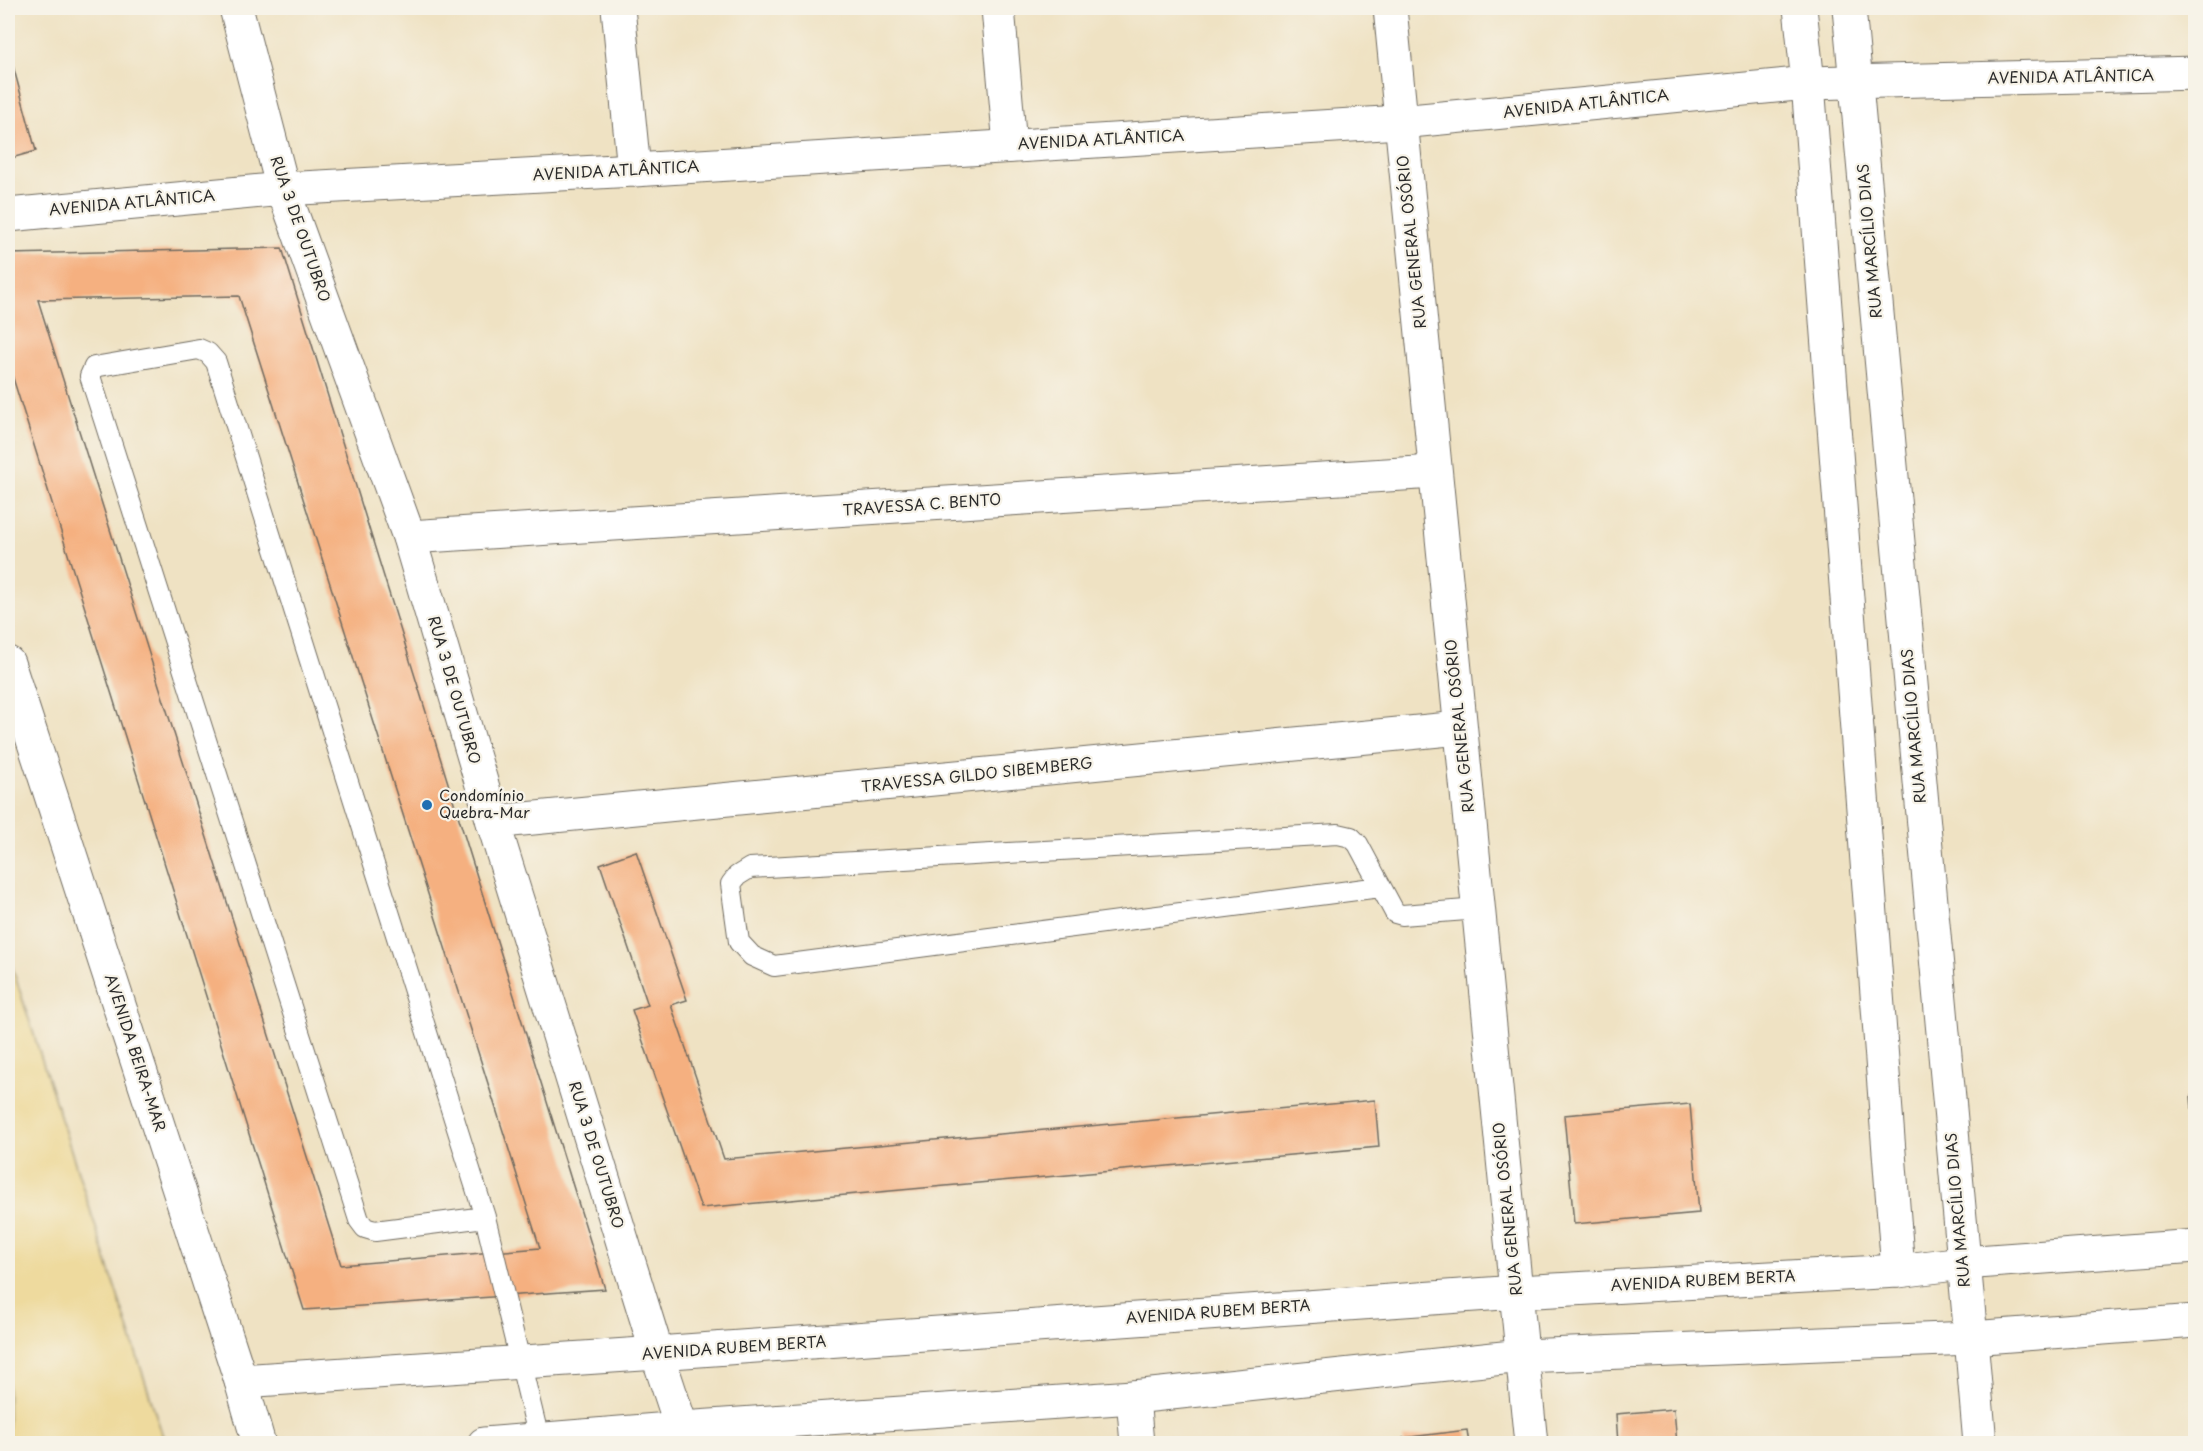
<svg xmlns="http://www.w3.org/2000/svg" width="2203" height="1451" font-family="'Playpen Sans',sans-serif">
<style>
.sand{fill:#eeda9e;stroke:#8c8264;stroke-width:1.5}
.building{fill:#f5b080;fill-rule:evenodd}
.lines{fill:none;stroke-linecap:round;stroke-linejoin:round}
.service-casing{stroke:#706b60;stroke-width:22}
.minor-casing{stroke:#706b60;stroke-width:35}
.tertiary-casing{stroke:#706b60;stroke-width:35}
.secondary-casing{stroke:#706b60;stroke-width:35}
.service{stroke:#fff;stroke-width:20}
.minor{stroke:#fff;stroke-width:33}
.tertiary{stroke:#fff;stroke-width:33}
.secondary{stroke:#fff;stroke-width:33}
.poi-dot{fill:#1f6fb2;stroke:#f7f3e8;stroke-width:2}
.labels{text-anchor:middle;stroke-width:4.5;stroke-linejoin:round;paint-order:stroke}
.street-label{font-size:15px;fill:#2b2b2b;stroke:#f7f3e8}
.poi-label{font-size:15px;fill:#2b2b2b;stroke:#f7f3e8;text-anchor:start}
</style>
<rect width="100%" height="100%" fill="#f7f3e8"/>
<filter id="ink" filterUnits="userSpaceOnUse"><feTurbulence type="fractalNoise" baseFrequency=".0167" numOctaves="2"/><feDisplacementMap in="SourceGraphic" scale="12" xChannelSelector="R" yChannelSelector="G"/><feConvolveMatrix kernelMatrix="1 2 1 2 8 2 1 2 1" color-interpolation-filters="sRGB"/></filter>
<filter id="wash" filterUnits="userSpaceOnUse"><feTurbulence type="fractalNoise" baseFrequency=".008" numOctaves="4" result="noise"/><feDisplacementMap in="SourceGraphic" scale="24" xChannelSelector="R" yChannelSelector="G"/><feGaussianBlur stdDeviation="1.35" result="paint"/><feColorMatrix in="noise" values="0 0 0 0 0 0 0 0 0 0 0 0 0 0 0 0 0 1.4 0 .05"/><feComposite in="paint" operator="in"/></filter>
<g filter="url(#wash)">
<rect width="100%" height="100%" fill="#efe2c3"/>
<polygon class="sand" points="8,954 165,1443 8,1443"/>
<g id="blocks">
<g class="building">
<polygon points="8,47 36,151 8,159"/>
<path d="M282 248 605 1289 304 1310 8 362V254ZM239 296 540 1248 341 1265 38 300Z"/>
<polygon points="636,851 687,1000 671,1005 724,1159 1375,1100 1379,1147 701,1208 632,1010 648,1005 600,864"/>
<polygon points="2191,1096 2196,1096 2196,1135 2194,1135"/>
<polygon points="1690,1104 1699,1213 1574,1224 1564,1115"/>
<polygon points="1674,1409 1677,1444 1618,1444 1616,1414"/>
<polygon points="1467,1430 1469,1444 1404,1444 1403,1438"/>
</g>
</g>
</g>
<g filter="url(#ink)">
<use href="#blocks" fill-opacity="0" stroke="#706b60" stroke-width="1.5"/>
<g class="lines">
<g class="service-casing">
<g id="service">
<polyline points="1380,887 774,966 752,956 739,942 731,884 737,876 750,868 1338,834 1351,837 1358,844 1395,913 1402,915 1479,909"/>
<polyline points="485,1217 375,1231 365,1228 359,1220 90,376 94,367 199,349 208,353 216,362 485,1217 539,1439"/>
</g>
</g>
<g class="minor-casing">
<g id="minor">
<polyline points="236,8 283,189 409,537 493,822 657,1353"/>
<polyline points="618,8 634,170"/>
<polyline points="998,8 1010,146"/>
<polyline points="1390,8 1531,1444"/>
<polyline points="409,537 1434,472"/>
<polyline points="493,822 1460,728"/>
<polyline points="1971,1338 1980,1444"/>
<polyline points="1133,1397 1137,1444"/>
</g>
</g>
<g class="tertiary-casing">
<g id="tertiary">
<polyline points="1800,8 1808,83 1898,1271"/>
<polyline points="1849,8 1971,1338"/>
<polyline points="8,215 283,189 634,170 1400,122 1808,83 2196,73"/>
<polyline points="657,1353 687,1444"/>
</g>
</g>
<g class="secondary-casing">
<g id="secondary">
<polyline points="8,663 241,1381 259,1444"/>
<polyline points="241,1381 657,1353 1517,1292 1898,1271 1963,1263 2196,1246"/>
<polyline points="484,1444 682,1428 1133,1397 1522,1356 1971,1338 2196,1321"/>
</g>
</g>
<use href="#service" class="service"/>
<use href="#minor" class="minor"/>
<use href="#tertiary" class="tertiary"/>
<use href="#secondary" class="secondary"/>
</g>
</g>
<circle class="poi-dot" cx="427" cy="805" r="6"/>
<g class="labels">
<g class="street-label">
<text transform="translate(2071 77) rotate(-1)" y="5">AVENIDA ATLÂNTICA</text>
<text transform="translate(1586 104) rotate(-6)" y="5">AVENIDA ATLÂNTICA</text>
<text transform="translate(1101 140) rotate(-3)" y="5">AVENIDA ATLÂNTICA</text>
<text transform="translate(616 171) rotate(-3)" y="5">AVENIDA ATLÂNTICA</text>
<text transform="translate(132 203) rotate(-5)" y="5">AVENIDA ATLÂNTICA</text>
<text transform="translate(300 229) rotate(71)" y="5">RUA 3 DE OUTUBRO</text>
<text transform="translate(1870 241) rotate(-95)" y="5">RUA MARCÍLIO DIAS</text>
<text transform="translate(1412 242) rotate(-96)" y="5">RUA GENERAL OSÓRIO</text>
<text transform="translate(922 505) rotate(-4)" y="5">TRAVESSA C. BENTO</text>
<text transform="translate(454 690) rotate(74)" y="5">RUA 3 DE OUTUBRO</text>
<text transform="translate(1460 726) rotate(-96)" y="5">RUA GENERAL OSÓRIO</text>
<text transform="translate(1914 726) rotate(-95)" y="5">RUA MARCÍLIO DIAS</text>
<text transform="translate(977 775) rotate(-6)" y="5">TRAVESSA GILDO SIBEMBERG</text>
<text transform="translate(135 1053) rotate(72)" y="5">AVENIDA BEIRA-MAR</text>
<text transform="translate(596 1155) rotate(73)" y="5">RUA 3 DE OUTUBRO</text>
<text transform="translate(1508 1209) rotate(-96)" y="5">RUA GENERAL OSÓRIO</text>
<text transform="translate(1958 1210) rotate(-95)" y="5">RUA MARCÍLIO DIAS</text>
<text transform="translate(1703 1281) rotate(-3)" y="5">AVENIDA RUBEM BERTA</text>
<text transform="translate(1218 1312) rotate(-4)" y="5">AVENIDA RUBEM BERTA</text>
<text transform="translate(734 1348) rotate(-4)" y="5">AVENIDA RUBEM BERTA</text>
</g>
<g class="poi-label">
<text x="439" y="801">Condomínio<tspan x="439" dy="17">Quebra-Mar</tspan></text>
</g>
</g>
<rect width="2203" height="1451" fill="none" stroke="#f7f3e8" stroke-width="30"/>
</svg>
